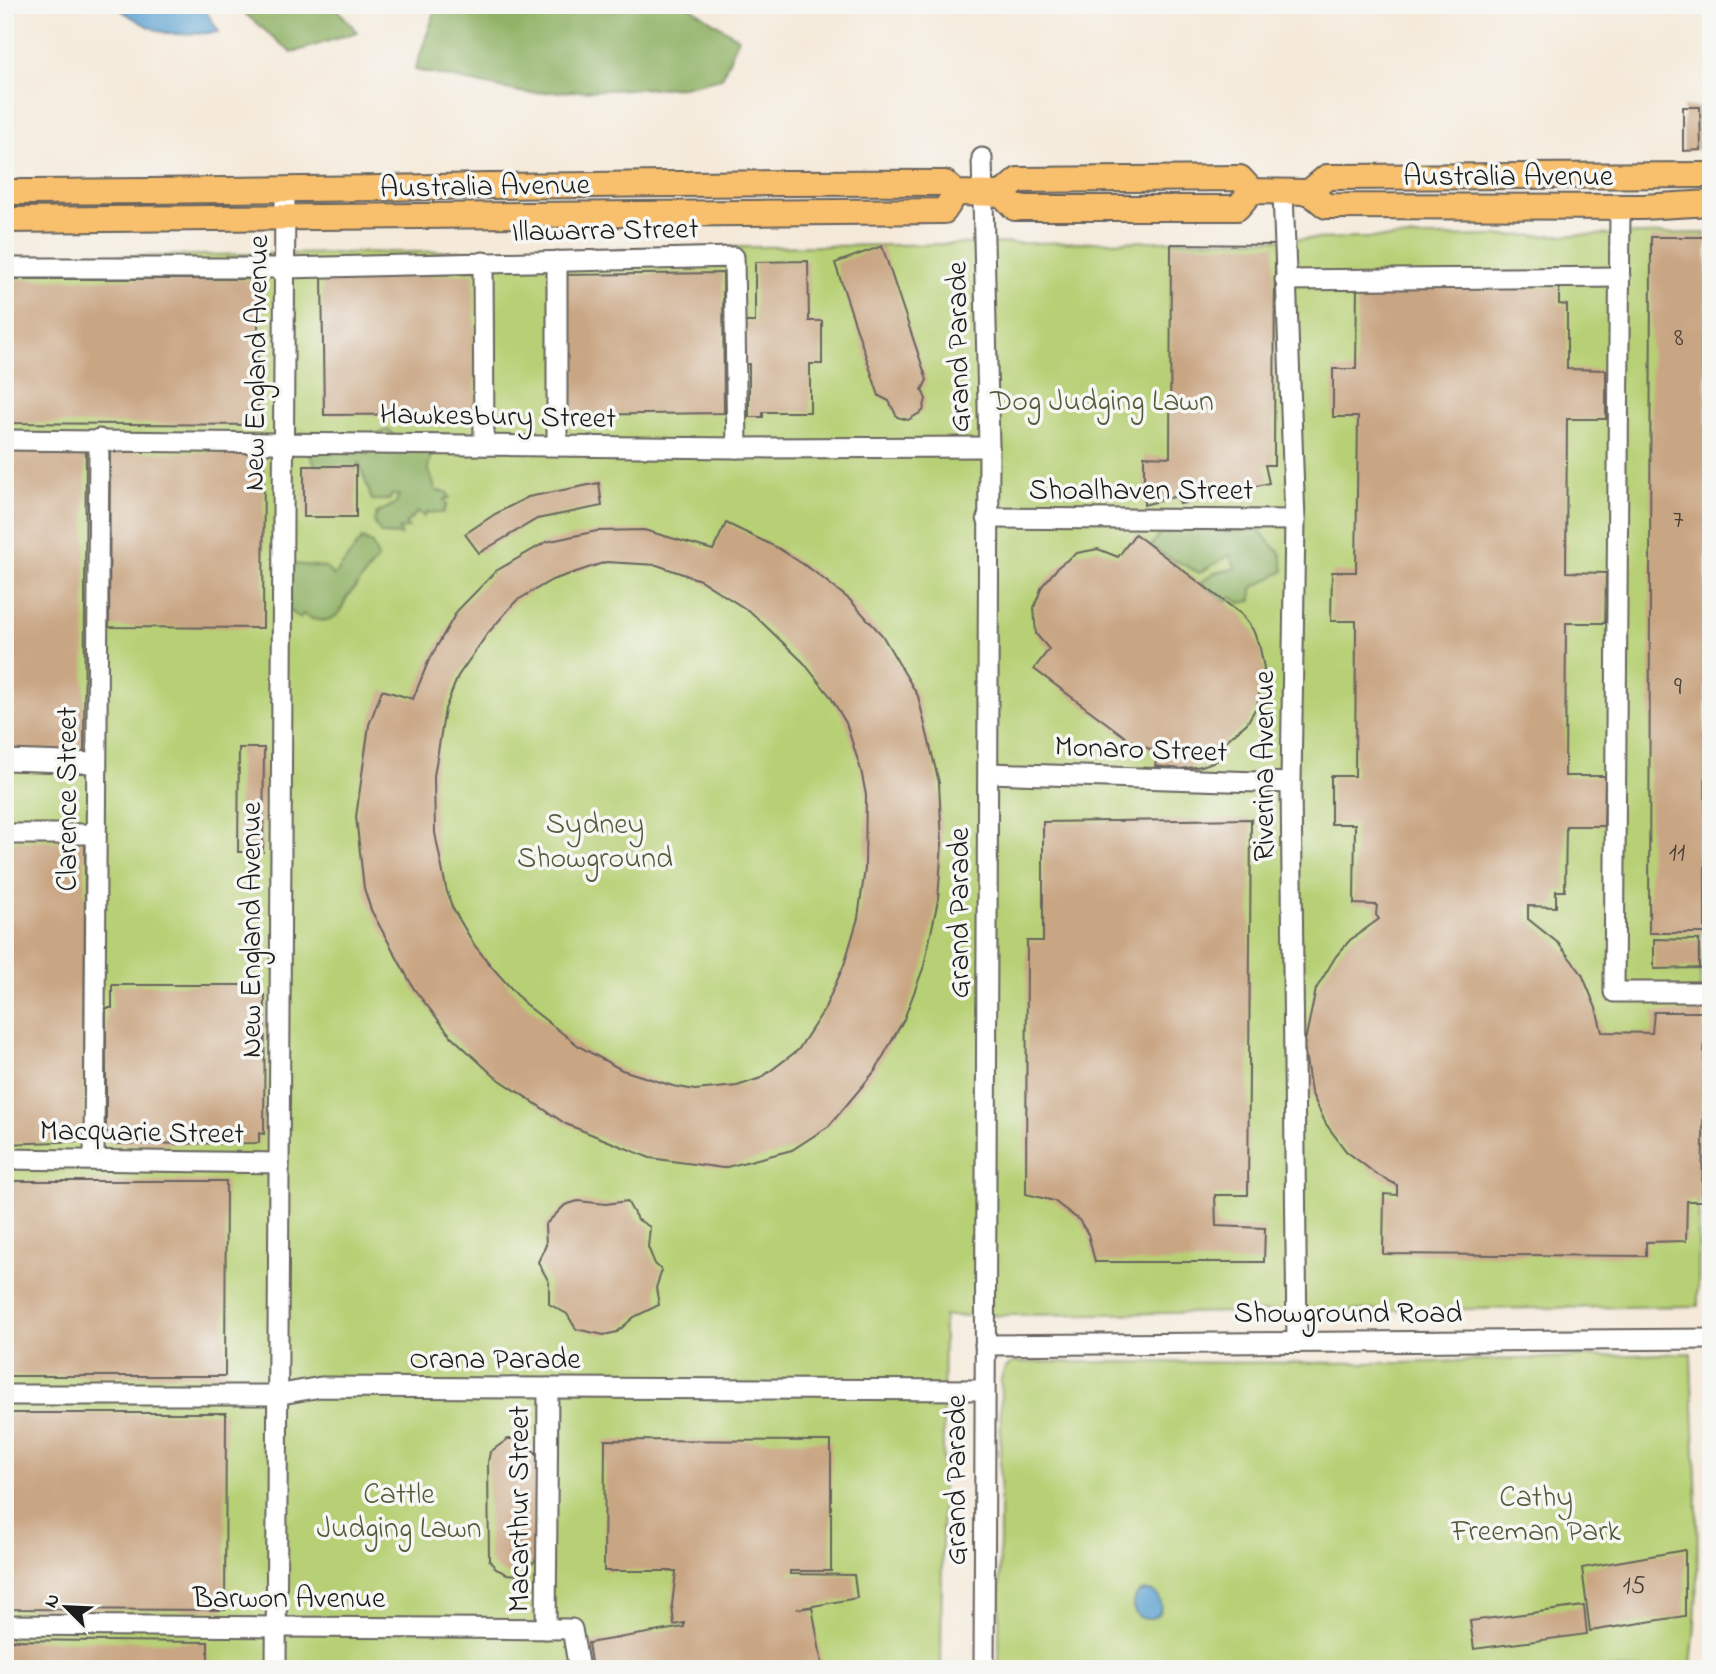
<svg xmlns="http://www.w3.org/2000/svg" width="1716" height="1674" font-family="'Indie Flower',sans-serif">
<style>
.green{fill:#b7d075;stroke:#6a7648;stroke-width:2}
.forest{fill:#91b266;stroke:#566741;stroke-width:2}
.water{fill:#5ba2d1;stroke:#3c5f76;stroke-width:2}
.building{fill:#c9a683;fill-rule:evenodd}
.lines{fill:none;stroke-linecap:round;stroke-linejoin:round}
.minor-casing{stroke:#68645e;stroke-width:23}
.major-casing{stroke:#68645e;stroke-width:28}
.minor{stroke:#fff;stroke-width:19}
.major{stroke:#f8bf6c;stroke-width:24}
.labels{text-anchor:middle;stroke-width:7;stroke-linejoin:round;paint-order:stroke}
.number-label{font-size:26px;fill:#473e36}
.street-label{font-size:30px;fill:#1c1c1c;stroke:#f6f6f2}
.park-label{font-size:30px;fill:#525b3b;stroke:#f6f6f2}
</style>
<rect width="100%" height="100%" fill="#f6f6f2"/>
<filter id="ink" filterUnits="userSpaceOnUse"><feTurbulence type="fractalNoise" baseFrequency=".0143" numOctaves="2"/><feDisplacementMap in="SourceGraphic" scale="14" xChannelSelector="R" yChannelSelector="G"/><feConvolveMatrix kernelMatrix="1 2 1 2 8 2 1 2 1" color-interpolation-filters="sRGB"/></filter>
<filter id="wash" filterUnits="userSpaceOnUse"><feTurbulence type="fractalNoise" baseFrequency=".00686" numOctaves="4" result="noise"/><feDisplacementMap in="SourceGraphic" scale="28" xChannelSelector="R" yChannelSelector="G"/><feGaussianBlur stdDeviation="1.57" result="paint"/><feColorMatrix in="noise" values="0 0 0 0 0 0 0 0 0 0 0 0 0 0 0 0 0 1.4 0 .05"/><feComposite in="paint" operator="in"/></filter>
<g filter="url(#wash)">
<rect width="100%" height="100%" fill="#f5eada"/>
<g class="green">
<polygon points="1705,233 1698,1306 944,1316 941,1669 5,1669 5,258"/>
<path d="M1691 1353C1694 1456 1704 1562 1691 1664L1660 1669H999L1001 1379 1005 1368 1014 1362 1404 1363Z"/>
</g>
<g class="forest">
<polygon points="334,5 357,32 292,53 236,6"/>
<polygon points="437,5 687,5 738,38 722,78 683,87 525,93 415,70"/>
<polygon points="389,430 396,438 432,451 428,468 436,491 447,492 450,498 444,499 447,505 443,513 427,512 424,517 418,512 405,524 409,528 399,529 401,535 381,534 374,522 377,513 395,504 399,495 392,495 389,500 372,500 359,463 356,469 317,468 305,446 367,448 374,434"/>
<path d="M1176 522 1193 530 1199 526 1220 524 1225 532 1257 529 1281 554 1284 571 1252 588V601L1240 603 1232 597 1225 602 1200 583 1214 573 1236 568 1230 555 1199 573C1181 562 1169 560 1151 546L1164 529Z"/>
<path d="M362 539 372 544 378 558C368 571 358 585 348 596 344 600 343 611 337 615 327 623 314 622 303 614L300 618 289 610 292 564 325 567 334 576Z"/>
</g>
<g class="water">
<path d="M113 5H202L219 32C164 37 160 36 113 5Z"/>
<circle cx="1147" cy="1605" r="14"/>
</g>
<g id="blocks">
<g class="building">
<polygon points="1683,107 1700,107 1701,150 1683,151"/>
<polygon points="1651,237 1707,237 1705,933 1649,933"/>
<polygon points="1171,244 1275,245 1274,465 1265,465 1269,483 1180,504 1177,496 1144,505 1144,456 1170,457"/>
<polygon points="882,246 927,380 922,390 926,399 923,411 908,420 897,417 889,401 879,396 835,263"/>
<polygon points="808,261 809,321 822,321 822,364 810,364 810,412 763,412 763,417 749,417 749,364 743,364 743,322 755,322 755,262"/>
<polygon points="723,273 724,413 562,415 562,275"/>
<polygon points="474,274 476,414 324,415 322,276"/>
<polygon points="5,279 258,279 258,425 5,423"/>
<polygon points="1357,286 1559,287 1559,304 1567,305 1567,369 1606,370 1606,419 1567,419 1566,572 1606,573 1605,623 1566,623 1565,776 1605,776 1604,826 1566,826 1565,891 1556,891 1556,907 1528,906 1528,919 1558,943 1582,974 1596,1008 1602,1032 1652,1033 1654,1012 1705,1012 1702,1201 1687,1201 1686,1241 1646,1242 1646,1256 1383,1254 1384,1194 1397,1195 1397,1185 1376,1174 1346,1151 1326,1124 1311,1092 1304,1046 1316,989 1336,956 1350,940 1379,919 1376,915 1377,905 1354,904 1355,824 1331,824 1331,776 1355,776 1356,621 1331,621 1332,572 1356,572 1358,417 1333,417 1333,369 1356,369"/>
<polygon points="5,447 86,450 84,752 5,755"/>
<polygon points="110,452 264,452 263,628 109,627"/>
<rect x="304" y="466" width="52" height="51"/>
<polygon points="599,483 602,506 537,519 479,553 465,534 495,514 528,497"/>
<path d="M726 523 778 548 812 570 850 600 882 635 918 696 939 783 942 843 938 900 924 966 904 1019 875 1071 829 1126 792 1150 723 1168 650 1158 566 1124 494 1076 451 1036 414 989 371 910 364 888 356 817 369 725 382 690 413 699 428 662 457 611 496 571 546 542 597 531 644 530 713 550ZM606 562 657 565 700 580 752 613 803 662 830 696 846 723 861 770 866 795 865 869 858 918 844 965 824 1010 798 1050 761 1078 737 1086 695 1090 673 1086 622 1070 580 1047 525 1004 492 967 475 946 452 907 446 888 435 833 434 776 445 709 458 676 488 633 516 601 552 580Z"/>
<polygon points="1135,534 1241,614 1253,630 1260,648 1264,668 1257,706 1247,723 1220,746 1224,758 1202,766 1180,769 1155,766 1158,753 1128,739 1034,669 1049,649 1036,634 1034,608 1042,586 1059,566 1077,553 1098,549 1118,557"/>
<polygon points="239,748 264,748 263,852 238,852"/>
<polygon points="1251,819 1248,1195 1215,1195 1216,1226 1265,1228 1264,1262 1095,1262 1088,1234 1079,1220 1054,1201 1026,1194 1027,941 1043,941 1043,822"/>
<polygon points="5,841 85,841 84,1141 5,1144"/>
<polygon points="1654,939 1699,940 1699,968 1654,969"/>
<polygon points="112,985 258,985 258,995 265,995 264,1134 259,1133 259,1143 113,1144 113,1132 106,1132 106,1008 112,1008"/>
<polygon points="5,1181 226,1181 225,1376 5,1376"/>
<polygon points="578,1201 606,1204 627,1201 637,1219 650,1227 648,1247 655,1264 662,1270 656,1288 659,1305 634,1317 617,1332 604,1335 576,1329 567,1314 549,1304 549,1282 538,1262 546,1245 545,1225 565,1205"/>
<polygon points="5,1413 226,1413 225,1610 5,1609"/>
<polygon points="508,1439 520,1439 537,1454 538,1550 535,1561 519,1575 507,1574 496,1569 489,1560 488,1462 490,1452"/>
<polygon points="605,1440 831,1441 831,1571 790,1571 790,1574 854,1575 857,1598 797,1609 812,1607 823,1669 592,1669 588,1643 684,1627 684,1623 674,1625 672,1605 676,1571 604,1571"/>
<polygon points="1685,1550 1685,1616 1590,1631 1582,1568"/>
<polygon points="1584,1606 1587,1634 1474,1649 1470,1621"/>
<polygon points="5,1640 208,1642 208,1669 5,1669"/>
</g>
</g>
</g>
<g filter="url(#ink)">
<use href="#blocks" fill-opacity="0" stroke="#68645e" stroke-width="2"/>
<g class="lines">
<g class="minor-casing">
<g id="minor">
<polyline points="982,158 989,447 984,1669"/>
<polyline points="1283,192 1295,520 1291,783 1297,1342"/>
<polyline points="1620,207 1614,992 1711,992"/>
<polyline points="557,261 557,445"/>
<polyline points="483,262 484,445"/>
<polyline points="5,268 286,268 734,257 737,448"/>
<polyline points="1285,280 1620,277"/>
<polyline points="5,440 737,448 989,447"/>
<polyline points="987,518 1295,520"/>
<polyline points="5,760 96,763"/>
<polyline points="989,773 1291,783"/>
<polyline points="5,834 96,834"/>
<polyline points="5,1159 279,1163"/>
<polyline points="94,1159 99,439"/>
<polyline points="985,1345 1711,1339"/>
<polyline points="5,1395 276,1395 321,1387 984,1390"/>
<polyline points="5,1625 572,1629 579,1669"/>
<polyline points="546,1629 548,1388"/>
<polyline points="276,1669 285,191"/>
</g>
</g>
<g class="major-casing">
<g id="major">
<path d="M5 192C318 191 632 181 945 183L956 193 1002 194 1018 180 1240 178 1252 191 1309 192 1327 177 1711 175"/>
<polyline points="1309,192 1326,206 1642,207 1711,203"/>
<polyline points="1002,194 1015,208 1237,208 1252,191"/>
<polyline points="5,220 944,211 956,193"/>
</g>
</g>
<use href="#minor" class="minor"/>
<use href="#major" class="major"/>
</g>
</g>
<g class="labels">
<g class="number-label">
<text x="1679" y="345">8</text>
<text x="1678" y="527">7</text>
<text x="1678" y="694">9</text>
<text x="1677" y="860">11</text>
<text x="1634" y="1593">15</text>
</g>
<g class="street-label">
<text x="1508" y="185">Australia Avenue</text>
<text transform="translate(485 185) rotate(-1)" y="10">Australia Avenue</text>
<text transform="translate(605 229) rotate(-1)" y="10">Illawarra Street</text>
<text transform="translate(957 347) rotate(-91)" y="10">Grand Parade</text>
<text transform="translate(255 363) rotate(-89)" y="10">New England Avenue</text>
<text transform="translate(498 415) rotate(1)" y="10">Hawkesbury Street</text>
<text x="1141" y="499">Shoalhaven Street</text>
<text transform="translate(1141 748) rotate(2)" y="10">Monaro Street</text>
<text transform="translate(1263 766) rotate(-90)" y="10">Riverina Avenue</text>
<text transform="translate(66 799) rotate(-90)" y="10">Clarence Street</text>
<text transform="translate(958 913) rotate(-90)" y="10">Grand Parade</text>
<text transform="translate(250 930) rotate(-90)" y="10">New England Avenue</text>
<text transform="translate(142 1131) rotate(1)" y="10">Macquarie Street</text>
<text x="1348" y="1322">Showground Road</text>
<text x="495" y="1368">Orana Parade</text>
<text transform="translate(955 1480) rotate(-90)" y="10">Grand Parade</text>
<text transform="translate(518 1509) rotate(-90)" y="10">Macarthur Street</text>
<text x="289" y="1607">Barwon Avenue</text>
</g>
<g class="park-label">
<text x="1102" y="410">Dog Judging Lawn</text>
<text x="595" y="833">Sydney<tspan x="595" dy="34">Showground</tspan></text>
<text x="399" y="1503">Cattle<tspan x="399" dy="34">Judging Lawn</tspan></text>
<text x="1536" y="1506">Cathy<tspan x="1536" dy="34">Freeman Park</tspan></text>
</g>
</g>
<rect width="1716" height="1674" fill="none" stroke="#f6f6f2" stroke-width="28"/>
<g transform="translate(66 1607) rotate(294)" stroke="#f6f6f2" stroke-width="5" paint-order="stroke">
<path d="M0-5L12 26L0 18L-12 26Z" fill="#1c1c1c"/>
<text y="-10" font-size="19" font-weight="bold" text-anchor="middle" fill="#1c1c1c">N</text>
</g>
</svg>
